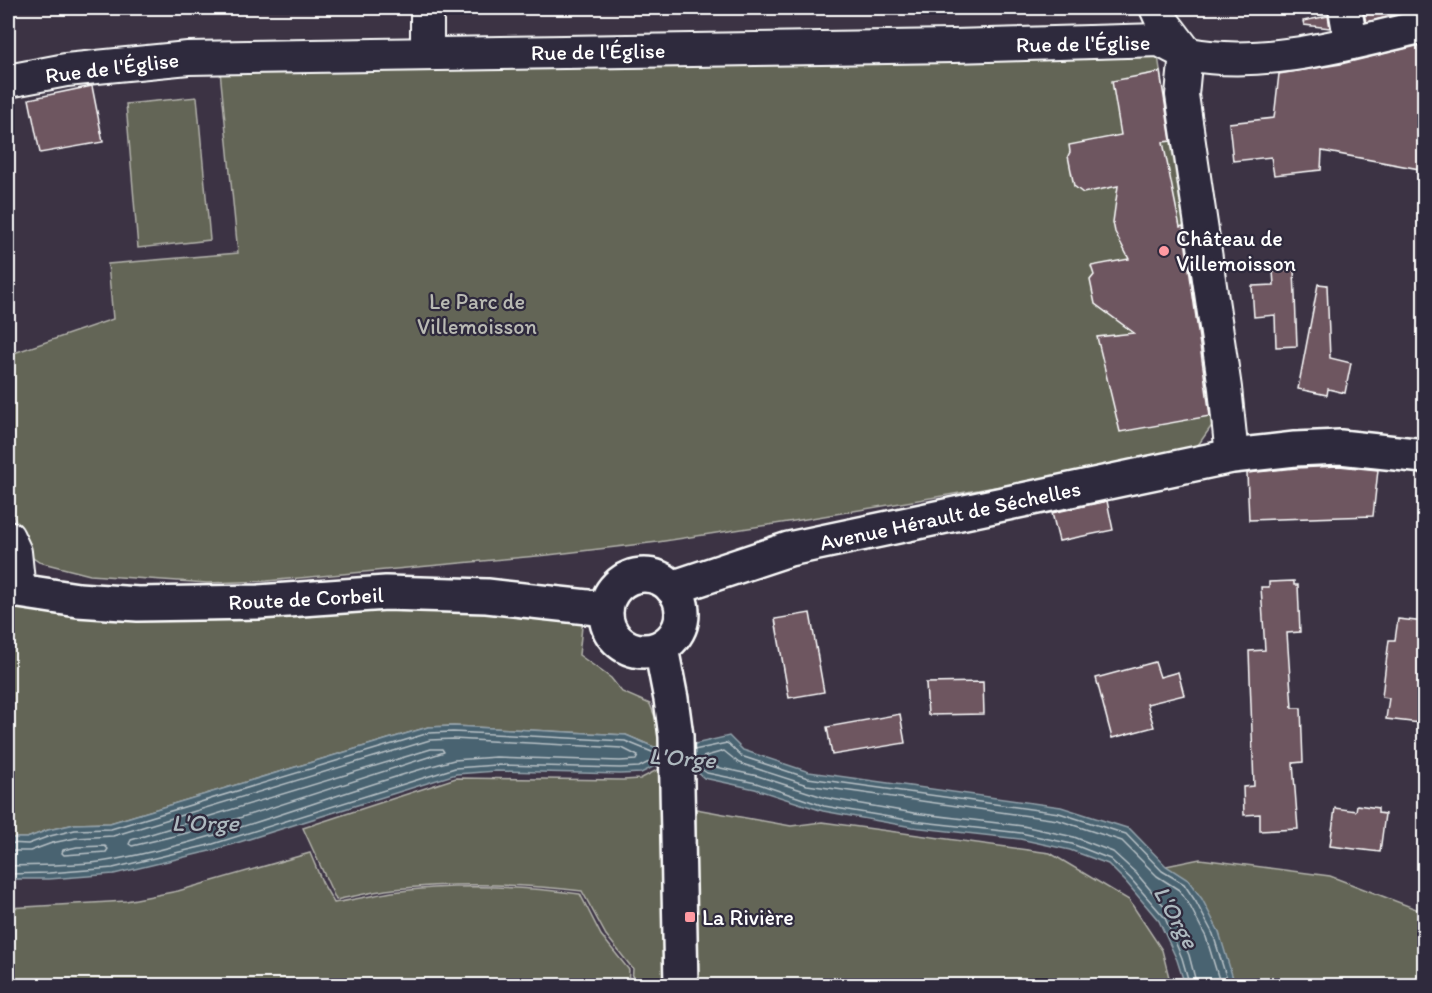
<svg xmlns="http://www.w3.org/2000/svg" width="1432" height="993" font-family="Itim,sans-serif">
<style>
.green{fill:#646557;stroke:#b2b2ab;stroke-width:1.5}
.water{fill:#4a6371;stroke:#92a1aa;stroke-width:1.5}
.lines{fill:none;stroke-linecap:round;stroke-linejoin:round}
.shore{stroke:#b7c1c6;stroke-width:1.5}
.building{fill:#6e5660;stroke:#fff;stroke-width:1.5}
.minor-casing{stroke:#fff;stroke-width:36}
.major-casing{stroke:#fff;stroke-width:38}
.minor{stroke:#2f2a3d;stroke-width:32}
.major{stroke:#2f2a3d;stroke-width:33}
.poi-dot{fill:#ff9aa2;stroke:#2f2a3d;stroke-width:2}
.labels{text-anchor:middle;stroke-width:4.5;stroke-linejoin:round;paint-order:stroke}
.street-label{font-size:22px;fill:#fff;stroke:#2f2a3d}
.poi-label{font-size:22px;fill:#fff;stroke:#2f2a3d;text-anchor:start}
.park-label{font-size:22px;fill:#b9bab3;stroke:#2f2a3d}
.water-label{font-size:24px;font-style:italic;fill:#aeb9bf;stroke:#2f2a3d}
</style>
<rect width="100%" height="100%" fill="#3c3344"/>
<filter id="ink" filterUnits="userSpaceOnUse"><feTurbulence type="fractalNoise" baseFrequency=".0167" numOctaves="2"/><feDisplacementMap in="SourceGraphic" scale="12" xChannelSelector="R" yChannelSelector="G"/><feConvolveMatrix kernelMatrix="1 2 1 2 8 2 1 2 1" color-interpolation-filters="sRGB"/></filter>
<g filter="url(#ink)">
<g class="green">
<polygon points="1158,56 1213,424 1196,448 1067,475 788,522 658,542 548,555 267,581 207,583 90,575 39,562 33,558 8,505 8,355 113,319 108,264 238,253 220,71 1070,59"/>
<polygon points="197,97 210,240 138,248 126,104"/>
<polygon points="19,591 584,608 579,655 611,678 622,692 650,704 662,735 663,746 654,747 626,735 453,726 428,727 110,823 75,824 48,830 27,838 8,838 8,608"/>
<path d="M657 770H667L669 985H632L633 969 606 935 582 891C520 884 457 882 394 889 375 891 355 896 336 900L303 828 456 778 623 780 640 779Z"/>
<polygon points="696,809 791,826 822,822 1050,853 1129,900 1162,950 1171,985 696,986"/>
<path d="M310 853 323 884 334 903C353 900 373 895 392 892 454 884 519 886 580 894L601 935 629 970 628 985H8V908L126 901 178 891Z"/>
<polygon points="1200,859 1330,876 1424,912 1424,985 1235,985 1227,961 1166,866"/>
</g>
<polygon class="water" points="453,726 626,735 654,747 695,744 729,736 743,750 809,772 1061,807 1130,829 1166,866 1188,880 1202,899 1219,932 1235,985 1185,985 1177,960 1159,921 1126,882 1108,864 1070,850 1020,839 912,827 823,811 755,789 704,778 696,771 655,766 641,773 620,774 496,771 456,774 214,850 114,874 49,879 8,879 8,838 27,838 48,830 75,824 110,823 428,727"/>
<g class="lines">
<g class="shore">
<polygon points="431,749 442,749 444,752 208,828 132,846 129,844 131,840"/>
<polyline points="694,750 727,743 741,756 808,778 1059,813 1126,834 1162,871 1184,884 1196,902 1213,934 1229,986"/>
<polyline points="695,765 707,773 756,783 824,806 913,821 1021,833 1072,844 1110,859 1130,878 1165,918 1182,958 1190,986"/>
<polyline points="8,843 28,844 50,836 75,830 111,829 429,733 453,732 625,741 652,752 658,753"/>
<polygon points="105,846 108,849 106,852 64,855 62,853 63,850 77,847"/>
<path d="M8 851H30L52 843 76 838 113 836 430 740 453 739 622 748 638 756 636 760 620 761 496 757 454 760C339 790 229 839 112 860 78 866 42 865 8 866"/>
<polyline points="8,874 49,873 113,868 213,844 455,768 496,765 620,768 639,767 653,760 658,760"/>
<polyline points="1197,986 1189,955 1171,914 1136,873 1113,852 1074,837 1023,826 914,813 826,798 758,776 711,766 703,760 703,757 724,751 739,763 807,785 1058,820 1122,841 1157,876 1179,890 1190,906 1206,937 1221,986"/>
</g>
</g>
<g class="building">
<polygon points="1363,8 1425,8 1366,22"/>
<polygon points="1328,16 1330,28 1304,25 1303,21"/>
<polygon points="1425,44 1425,170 1322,151 1321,170 1274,175 1271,157 1233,161 1229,123 1274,118 1279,74 1341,64"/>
<polygon points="1160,72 1171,141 1163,142 1180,227 1183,226 1210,416 1120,432 1097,337 1134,333 1095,304 1090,280 1094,275 1091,266 1129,259 1115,232 1113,222 1118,186 1083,193 1074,186 1068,156 1070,152 1069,145 1121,135 1112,81"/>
<polygon points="92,86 103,142 40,153 29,99"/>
<polygon points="1294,270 1297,346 1276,347 1275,315 1254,317 1252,286 1274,285 1273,271"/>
<polygon points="1318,284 1327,285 1330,358 1351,363 1345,393 1328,389 1327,395 1298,389"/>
<polygon points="1339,466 1378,470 1373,516 1249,520 1247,473 1296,468"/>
<polygon points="1107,501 1113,530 1059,541 1052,513"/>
<polygon points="1294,581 1294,585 1298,585 1300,632 1287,633 1292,708 1301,708 1303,762 1293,763 1298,829 1260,831 1260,814 1244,815 1243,787 1254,786 1249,651 1265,650 1261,587 1269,587 1269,582"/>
<polygon points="810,613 824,692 789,698 775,619"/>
<polygon points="1398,619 1425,622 1425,690 1420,723 1386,719 1389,698 1382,697 1385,671 1389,640 1395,640"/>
<polygon points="1155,662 1160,677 1178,672 1184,695 1147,704 1154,727 1112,738 1096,678"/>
<polygon points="983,682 984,714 928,715 926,683"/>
<polygon points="900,714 905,743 832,755 827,727"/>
<polygon points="1357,805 1378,808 1378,813 1385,814 1380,852 1330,846 1335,808 1356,811"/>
</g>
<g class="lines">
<g class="minor-casing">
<g id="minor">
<polyline points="427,8 427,54"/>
<polyline points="1156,8 1161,19 1186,52"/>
<polyline points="1345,8 1351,43"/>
<polyline points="1186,53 1182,95 1225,388 1232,456"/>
<path d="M8 81 66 70 188 58 953 46 1160 40C1169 45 1179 51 1189 54 1262 69 1352 43 1424 26"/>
<polyline points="8,537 15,552 19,591"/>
</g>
</g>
<g class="major-casing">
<g id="major">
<circle cx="644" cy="613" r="38"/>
<polyline points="8,588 19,591 78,600 138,604 259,602 386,593 487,596 606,609"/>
<polyline points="672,588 789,549 1232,456 1295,449 1340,447 1424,456"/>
<polyline points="661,648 671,699 676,736 681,986"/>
</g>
</g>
<use href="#minor" class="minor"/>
<use href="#major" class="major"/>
</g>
</g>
<g class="poi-dot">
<circle cx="1164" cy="251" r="6"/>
<rect x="684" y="911" width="12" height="12" rx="3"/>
</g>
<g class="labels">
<g class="street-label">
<text transform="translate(1083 43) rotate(-1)" y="8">Rue de l'Église</text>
<text transform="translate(598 51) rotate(-1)" y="8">Rue de l'Église</text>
<text transform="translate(112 67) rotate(-7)" y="8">Rue de l'Église</text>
<text transform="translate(950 515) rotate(-12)" y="8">Avenue Hérault de Séchelles</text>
<text transform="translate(306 598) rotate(-3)" y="8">Route de Corbeil</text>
</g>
<g class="poi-label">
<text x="1176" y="246">Château de<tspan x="1176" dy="25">Villemoisson</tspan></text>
<text x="702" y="925">La Rivière</text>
</g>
<g class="park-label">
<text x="477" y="309">Le Parc de<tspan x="477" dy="25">Villemoisson</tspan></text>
</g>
<g class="water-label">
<text transform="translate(682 758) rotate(4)" y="8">L'Orge</text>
<text x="205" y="831">L'Orge</text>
<text transform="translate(1176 917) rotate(61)" y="8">L'Orge</text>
</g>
</g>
<rect width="1432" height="993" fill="none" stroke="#2f2a3d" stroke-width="30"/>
<rect x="15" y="15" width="1402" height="963" fill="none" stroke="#fff" stroke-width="2" filter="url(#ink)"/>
</svg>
